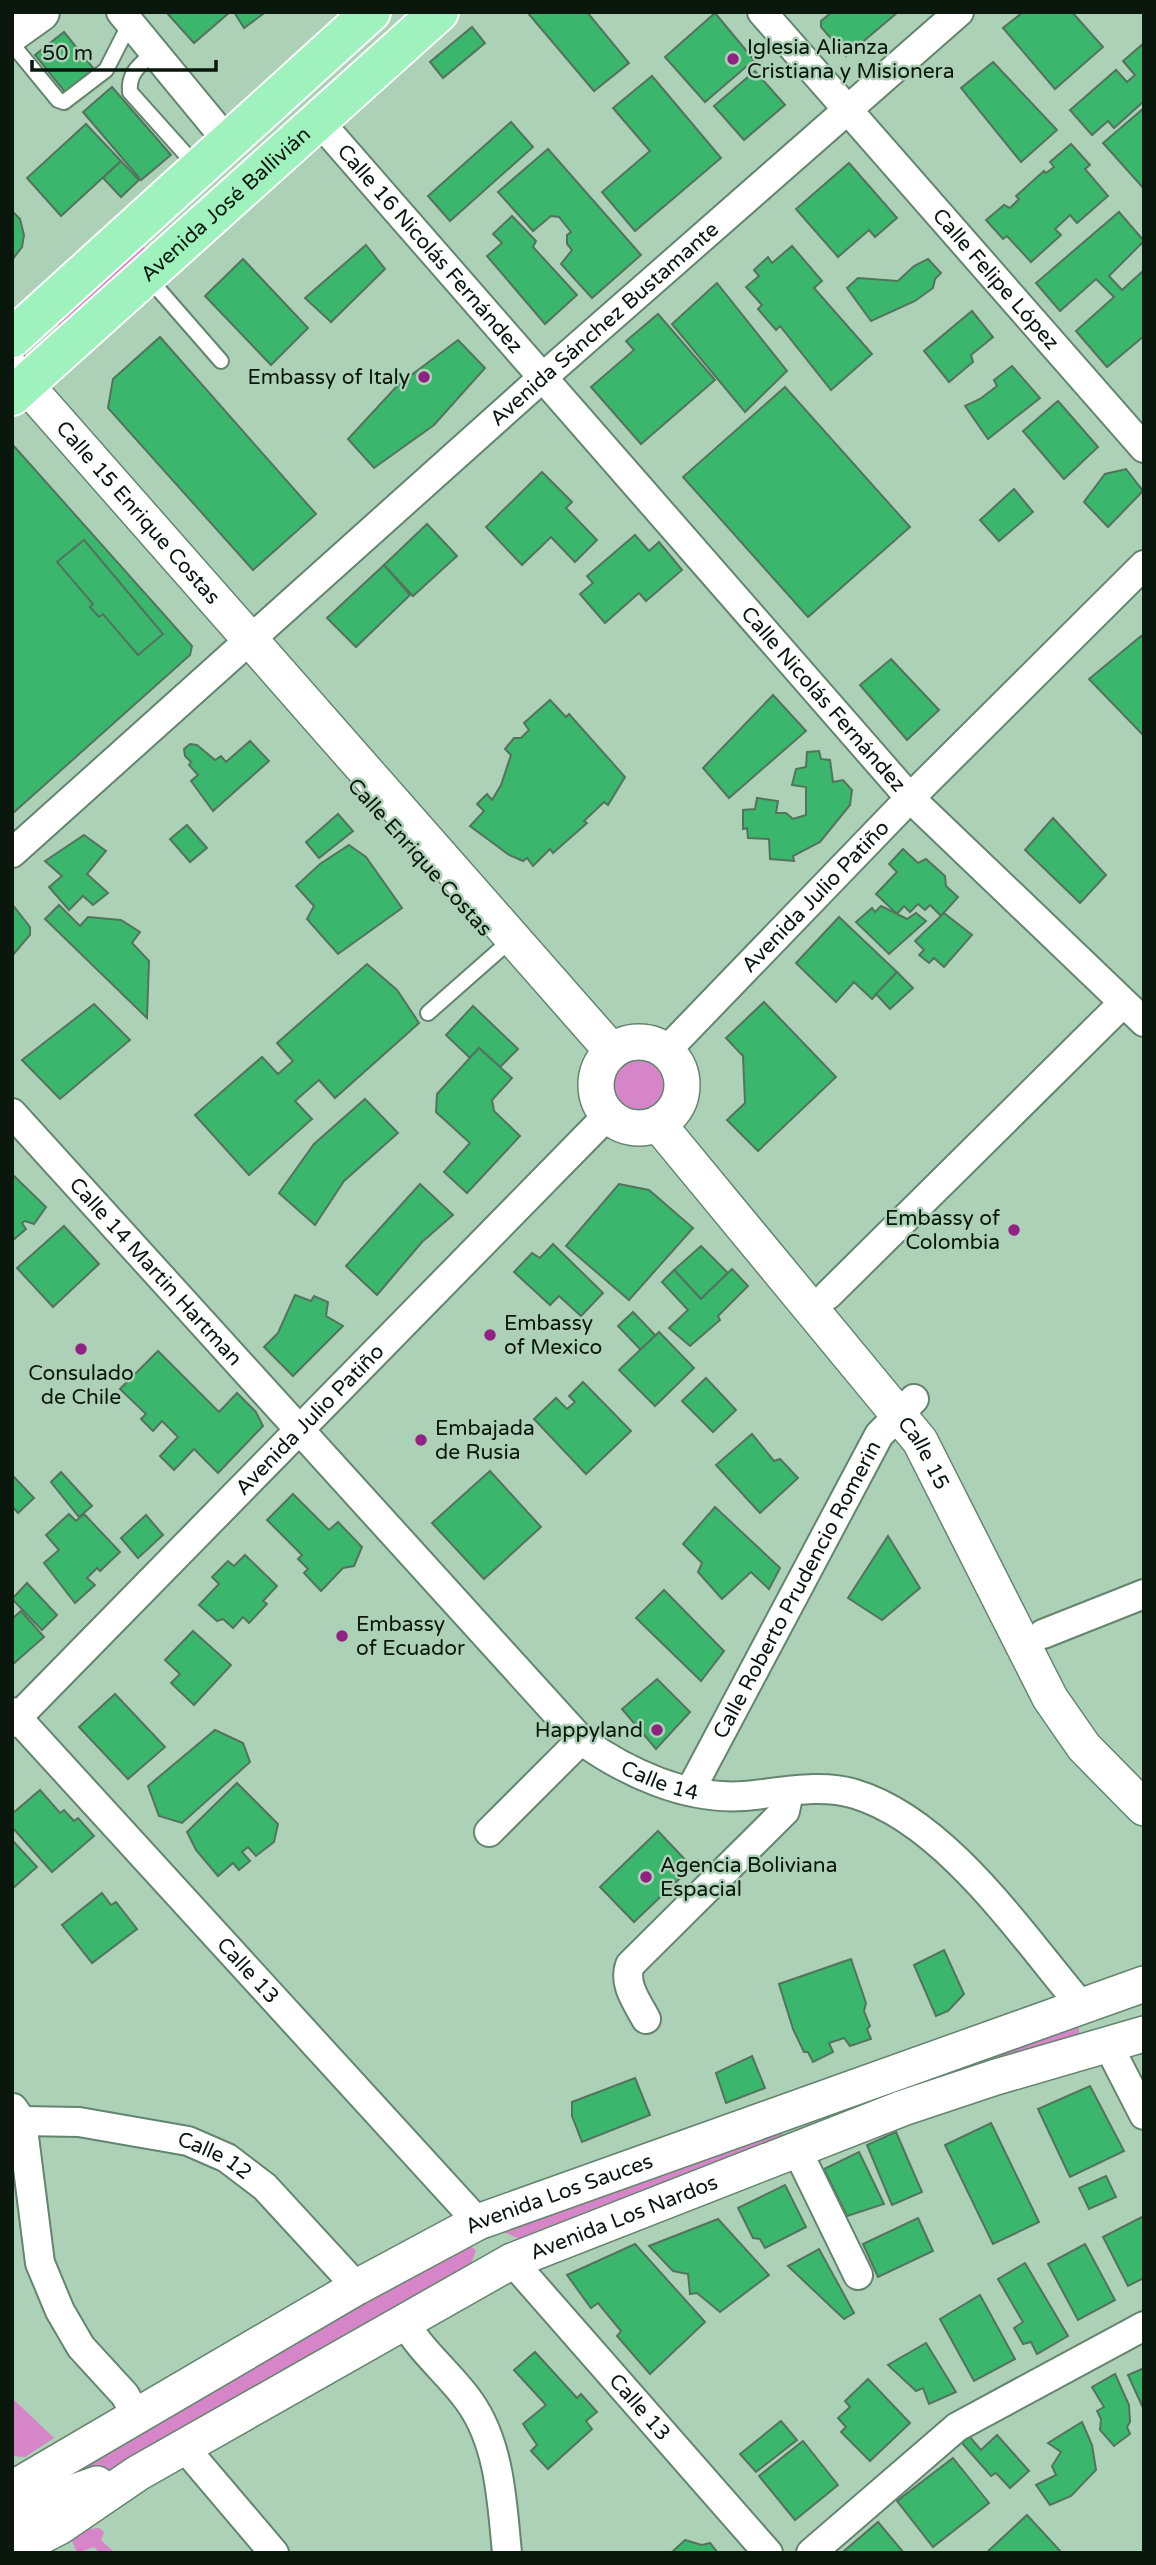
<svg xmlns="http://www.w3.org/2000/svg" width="1156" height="2565" font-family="'Varela Round',sans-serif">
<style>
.green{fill:#d785c9}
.building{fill:#3ab66d;stroke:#53745c;stroke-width:2}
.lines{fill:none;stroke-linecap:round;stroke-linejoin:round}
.service-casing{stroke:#63856d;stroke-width:18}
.minor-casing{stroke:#63856d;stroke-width:32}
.tertiary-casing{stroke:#63856d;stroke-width:38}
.secondary-casing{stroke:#63856d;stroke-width:42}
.primary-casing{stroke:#fff;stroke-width:42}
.service{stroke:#fff;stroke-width:14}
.minor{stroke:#fff;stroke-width:28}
.tertiary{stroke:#fff;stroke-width:35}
.secondary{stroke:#fff;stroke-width:38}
.primary{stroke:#9ff1be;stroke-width:38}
.poi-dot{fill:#902283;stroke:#add1b7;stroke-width:2.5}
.labels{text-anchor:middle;stroke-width:5;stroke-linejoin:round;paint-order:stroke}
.poi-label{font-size:21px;fill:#09170d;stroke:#add1b7;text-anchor:start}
.street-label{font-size:21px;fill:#09170d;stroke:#add1b7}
</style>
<rect width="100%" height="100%" fill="#add1b7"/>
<g class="green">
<polygon points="141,244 147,251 62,328 58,325 56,320"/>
<circle cx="638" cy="1084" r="28"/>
<polygon points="1078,2023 1080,2037 888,2102 884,2093"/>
<polygon points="779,2132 793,2139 529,2238 517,2238 504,2232"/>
<polygon points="468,2245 476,2250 471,2264 120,2467 60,2489 36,2491"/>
<polygon points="12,2398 54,2438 25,2457 12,2456"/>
<polygon points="85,2521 90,2529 99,2528 104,2532 101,2540 115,2553 100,2553 94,2547 77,2553 69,2534"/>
</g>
<g class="building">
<polygon points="166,12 230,12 194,43"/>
<polygon points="234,12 262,12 263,14 244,28"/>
<polygon points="527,12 587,12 629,63 594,91"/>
<polygon points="832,12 898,12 846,56 821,27 821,21"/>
<polygon points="1023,12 1072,12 1103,47 1055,89 1003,28"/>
<polygon points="715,13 754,60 705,102 665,57"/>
<polygon points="472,27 485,43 443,78 430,62"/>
<polygon points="64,32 94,69 65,92 35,55"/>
<polygon points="1144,43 1144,101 1114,128 1108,121 1092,135 1070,110 1116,70 1127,82 1135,75 1123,61"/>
<polygon points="993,62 1057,130 1021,162 961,88"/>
<polygon points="755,71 785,105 744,140 714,106"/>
<polygon points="652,76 721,158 635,231 602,192 650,151 613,108"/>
<polygon points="112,87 171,155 141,180 83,112"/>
<polygon points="1144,108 1144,189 1103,143"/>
<polygon points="511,122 533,147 450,221 428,196"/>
<polygon points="86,124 121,161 61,216 27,178"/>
<polygon points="1071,144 1090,165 1085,169 1108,196 1077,223 1070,215 1055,229 1061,235 1031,262 1007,236 1003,239 986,220 1004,205 1010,208 1019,199 1016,196 1044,171 1046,173 1054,167 1050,162"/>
<polygon points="548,149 641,255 592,298 561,264 572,250 567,244 567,235 571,232 559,217 551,216 533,231 498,192"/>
<polygon points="121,161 139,180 121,197 103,178"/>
<polygon points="849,163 897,218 875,237 869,230 838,257 796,209"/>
<polygon points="12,211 20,219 24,235 22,247 12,260"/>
<polygon points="1119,212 1144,241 1109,276 1122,290 1144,270 1144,336 1107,367 1076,331 1114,297 1096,279 1060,311 1036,283"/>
<polygon points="512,216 536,241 533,247 577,295 545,324 487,256 502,243 493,234"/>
<polygon points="366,245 385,269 331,322 305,298"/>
<polygon points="792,246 822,281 814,288 872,354 831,390 780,326 776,330 758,309 762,305 746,287 759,276 754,270 768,257 772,263"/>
<polygon points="243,259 308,328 271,365 205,296"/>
<polygon points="928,259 941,273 935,279 933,288 915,301 871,321 847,288 858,278 898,281 914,266"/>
<polygon points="717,283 787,371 745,412 672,324"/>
<polygon points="972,311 993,337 971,355 973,362 949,382 924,351"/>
<polygon points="658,314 715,380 641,444 591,387 634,350 626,341"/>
<polygon points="160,337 316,514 253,570 108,408 113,379"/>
<polygon points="458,340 485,368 434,425 374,468 348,439 398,385"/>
<polygon points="1012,366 1040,398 988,439 965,406 980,399 997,386 994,380"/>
<polygon points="785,387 910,527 808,617 683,477"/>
<polygon points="1058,401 1098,447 1064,479 1023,431"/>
<polygon points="12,444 192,646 190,655 12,814"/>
<polygon points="1126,469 1143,491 1108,527 1084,502 1105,474"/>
<polygon points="542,472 572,502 566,508 597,540 575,562 551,537 522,565 486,527"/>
<polygon points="1014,489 1033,512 999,541 980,520"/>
<polygon points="427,524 457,556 413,596 384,565"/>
<polygon points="635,535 649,551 659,542 682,570 646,601 639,593 605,623 580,594 593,583 587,576"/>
<polygon points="84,540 163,634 138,655 103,614 99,617 90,607 93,604 57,562"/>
<polygon points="384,565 410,595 356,647 327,618"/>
<polygon points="1141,636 1144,639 1144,736 1089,679"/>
<polygon points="891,659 939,710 907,740 860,685"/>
<polygon points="773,695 806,731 729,798 703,768"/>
<polygon points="550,700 566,717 569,714 625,777 608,805 604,802 584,821 587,823 553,853 550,849 533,866 527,858 523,861 509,855 470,826 484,811 477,804 487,794 492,800 501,785 511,755 505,749 514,738 521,738 529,730 524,723"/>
<polygon points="250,741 269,761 213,811 191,781 198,775 189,765 191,762 185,756 184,749 190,744 197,745 215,760 221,756 226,762"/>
<polygon points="819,751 821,759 830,760 833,782 843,780 852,790 850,805 820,842 793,856 794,861 770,859 769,839 748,838 747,828 743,829 743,810 755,809 757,798 778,801 776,813 786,813 793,819 806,815 806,787 792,785 796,769 806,767 807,752"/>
<polygon points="338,814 353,831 319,858 306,842"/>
<polygon points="1053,818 1106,875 1080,903 1025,850"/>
<polygon points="187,825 207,848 190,862 170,839"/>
<polygon points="84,835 106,851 87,874 108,893 93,905 83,896 69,910 49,887 62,876 45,861"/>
<polygon points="349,845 366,857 402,908 338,954 307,919 314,906 296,886 320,864"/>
<polygon points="903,849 918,863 926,859 945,876 946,886 958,897 941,916 930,905 925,910 918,904 910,912 904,906 897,914 876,894 897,872 889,864"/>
<polygon points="12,904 30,927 30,935 12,956"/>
<polygon points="59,905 80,926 88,917 121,920 140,932 132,943 149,961 147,1018 45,919"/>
<polygon points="881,906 907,919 916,913 926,921 889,954 856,922 872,908 875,912"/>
<polygon points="944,913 972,935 944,967 934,958 929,963 919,955 924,950 915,941"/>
<polygon points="839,917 897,972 872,999 854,982 836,1002 796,963"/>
<polygon points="367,964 397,990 419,1023 335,1098 319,1080 295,1101 312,1119 249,1175 195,1115 262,1057 278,1074 293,1061 277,1043"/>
<polygon points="897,972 913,988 890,1009 876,994"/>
<polygon points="764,1002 836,1077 758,1151 727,1120 745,1103 743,1056 726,1038"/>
<polygon points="94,1004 130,1040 60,1099 22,1060"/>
<polygon points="473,1006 518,1049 500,1067 479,1048 470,1058 446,1035"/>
<polygon points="479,1048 512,1078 492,1100 494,1111 520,1136 467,1193 444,1172 470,1143 436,1112 437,1094"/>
<polygon points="365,1099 398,1133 344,1181 315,1225 279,1193 314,1144"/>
<polygon points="12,1174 46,1207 34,1224 25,1221 22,1223 26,1229 12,1241"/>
<polygon points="420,1184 453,1215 422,1242 377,1295 346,1266"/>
<polygon points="619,1184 649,1190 693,1228 629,1300 566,1246"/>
<polygon points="64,1226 99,1264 53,1307 17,1268"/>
<polygon points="553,1244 603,1293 581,1316 559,1296 550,1305 514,1272 532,1253 540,1258"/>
<polygon points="701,1246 728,1273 701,1299 674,1270"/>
<polygon points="732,1269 748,1286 718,1316 720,1320 690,1346 669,1328 688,1310 662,1282 674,1270 701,1299"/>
<polygon points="295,1295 311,1301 314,1296 328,1302 326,1316 343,1326 293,1376 264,1347 278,1333"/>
<polygon points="633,1312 656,1336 641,1350 618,1326"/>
<polygon points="659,1332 694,1368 655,1406 619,1370"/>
<polygon points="158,1351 219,1412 237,1393 256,1412 263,1426 218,1473 194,1449 174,1470 160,1456 178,1437 162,1421 153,1431 141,1419 146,1414 120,1389"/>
<polygon points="706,1378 736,1410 713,1432 682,1401"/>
<polygon points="583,1382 631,1431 586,1474 534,1419 556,1398 567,1409 575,1402 569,1396"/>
<polygon points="752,1434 774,1461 780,1459 798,1478 760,1513 716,1465"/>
<polygon points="490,1471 541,1527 484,1579 432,1523"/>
<polygon points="61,1472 92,1506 79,1517 51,1482"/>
<polygon points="12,1475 34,1498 18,1513 12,1506"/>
<polygon points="293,1494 329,1530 338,1522 362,1547 354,1566 343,1568 321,1591 304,1573 308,1569 298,1559 302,1555 267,1520"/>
<polygon points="715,1507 780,1568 769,1589 751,1572 722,1599 698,1572 702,1563 683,1544"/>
<polygon points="69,1514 76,1521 84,1514 120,1552 100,1571 97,1568 87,1578 95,1585 75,1603 44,1563 59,1550 46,1535"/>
<polygon points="146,1515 163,1535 138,1558 121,1538"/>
<polygon points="888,1536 920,1588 882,1620 848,1598"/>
<polygon points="245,1555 277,1586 263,1601 267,1604 249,1623 243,1617 233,1628 223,1619 217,1621 199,1605 219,1584 212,1577 228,1561 234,1566"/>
<polygon points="27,1583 57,1615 42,1630 12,1599"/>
<polygon points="664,1590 724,1651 701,1681 636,1618"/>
<polygon points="21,1611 44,1637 12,1665 12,1619"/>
<polygon points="193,1631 231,1665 194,1705 171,1683 180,1674 165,1660"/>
<polygon points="657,1679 690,1712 656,1749 622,1709"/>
<polygon points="115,1694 165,1747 128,1779 79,1727"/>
<polygon points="215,1730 243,1743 250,1762 182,1823 159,1816 148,1786"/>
<polygon points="237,1783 278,1824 274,1842 256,1856 248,1847 242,1852 250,1861 239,1870 233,1863 218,1876 196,1850 187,1832"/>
<polygon points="40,1790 60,1813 64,1810 74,1821 78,1818 94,1836 52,1872 12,1827 12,1814"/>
<polygon points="658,1831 692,1867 634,1922 600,1887"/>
<polygon points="12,1840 37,1867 12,1889"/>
<polygon points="102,1893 111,1905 116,1902 137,1929 92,1963 62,1925"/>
<polygon points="944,1950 964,1994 948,2011 936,2016 914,1965"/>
<polygon points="851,1959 866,2003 864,2011 870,2026 867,2029 871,2039 850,2046 844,2038 829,2043 833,2052 813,2062 808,2052 804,2052 793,2029 779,1984"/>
<polygon points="752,2056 765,2088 726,2103 716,2073"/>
<polygon points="635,2078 650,2115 582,2142 572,2116 572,2102"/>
<polygon points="1090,2086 1124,2151 1070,2177 1038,2109"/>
<polygon points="991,2123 1039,2222 993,2244 945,2145"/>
<polygon points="896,2132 922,2192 892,2205 867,2145"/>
<polygon points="859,2152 884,2204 847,2216 824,2169"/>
<polygon points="1106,2176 1116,2197 1089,2209 1079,2188"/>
<polygon points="785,2185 806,2227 765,2248 760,2239 753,2238 738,2208"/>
<polygon points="1144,2216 1144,2278 1128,2286 1103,2237"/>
<polygon points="918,2218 933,2251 878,2277 863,2244"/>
<polygon points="718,2219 769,2275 720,2312 697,2293 690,2294 688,2274 673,2271 649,2246"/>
<polygon points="635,2244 705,2322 650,2374 617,2336 621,2331 598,2303 591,2308 567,2275"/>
<polygon points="1085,2244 1115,2300 1078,2320 1048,2264"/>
<polygon points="819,2249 854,2313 844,2319 788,2266"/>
<polygon points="1025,2263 1068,2336 1037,2354 1031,2342 1023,2344 1014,2328 1023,2322 998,2279"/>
<polygon points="980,2295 1015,2359 974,2381 940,2319"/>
<polygon points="926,2343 956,2392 929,2404 923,2388 916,2391 888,2365"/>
<polygon points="535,2352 577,2398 581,2394 597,2412 586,2421 592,2429 548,2469 531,2451 537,2445 523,2424 546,2405 514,2370"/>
<polygon points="1144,2368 1144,2410 1128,2375"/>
<polygon points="1115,2374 1129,2405 1130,2422 1127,2427 1130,2434 1114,2446 1100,2430 1101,2419 1097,2411 1104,2407 1092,2387"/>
<polygon points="868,2379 910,2423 870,2461 841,2432 846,2427 838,2418 850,2407 845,2401"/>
<polygon points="781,2421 797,2440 756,2472 740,2454"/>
<polygon points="1082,2422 1092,2445 1096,2470 1071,2496 1050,2505 1036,2485 1056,2475 1052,2466 1061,2452 1048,2443"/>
<polygon points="997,2435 1029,2471 1010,2488 996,2473 991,2476 962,2443 969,2436 981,2450"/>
<polygon points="803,2441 838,2485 795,2520 759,2476"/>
<polygon points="953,2458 989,2503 933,2547 897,2501"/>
<polygon points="1027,2515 1062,2553 986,2553"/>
<polygon points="878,2522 904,2553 845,2553 844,2551"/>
<polygon points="685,2540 702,2545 710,2543 718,2553 671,2553"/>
</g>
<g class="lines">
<g class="service-casing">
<g id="service">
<polyline points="12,44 58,100 64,102 106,70 130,23"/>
<path d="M153 53C140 65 128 73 130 92L198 168"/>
<polyline points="146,275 221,361"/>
<polyline points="428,1013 512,939"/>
</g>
</g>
<g class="minor-casing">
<g id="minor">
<polyline points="121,12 229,143"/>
<path id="s1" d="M762 12 1144 448"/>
<path id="s2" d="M317 119 910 798 1144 1022"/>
<path id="s3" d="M252 638 542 378 959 12"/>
<polyline points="12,853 236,652"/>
<path id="s4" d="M666 1051 910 798 1144 565"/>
<path id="s5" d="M12 1113 581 1740C627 1773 686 1800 744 1796 779 1793 820 1783 855 1794 945 1821 1020 1933 1080 2004"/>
<polyline points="828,1295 1123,1003"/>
<polyline points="1043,1634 1144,1594"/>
<path id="s6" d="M12 1712 478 2222"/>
<path id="s7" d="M12 1723 607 1116"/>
<path id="s8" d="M690 1791 879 1435 914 1399"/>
<polyline points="489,1832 581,1740"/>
<path d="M646 2019C637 2002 623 1984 630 1965L785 1811 789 1792"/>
<polyline points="1108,2045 1144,2115"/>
<polyline points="13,2108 22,2121 40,2263 60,2311 81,2347 125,2395 136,2415"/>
<path id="s9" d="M22 2121 79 2122 188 2141 227 2158 265 2187 357 2287"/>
<polyline points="797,2150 858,2275"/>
<path id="s10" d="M512 2261 768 2553"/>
<path d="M404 2321C421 2352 449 2373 469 2401 500 2444 502 2502 507 2553"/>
<polyline points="184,2447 274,2553"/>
<polyline points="811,2553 957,2427 1144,2326"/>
</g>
</g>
<g class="tertiary-casing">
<g id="tertiary">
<path id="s11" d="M12 369 612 1051"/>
<circle cx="639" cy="1085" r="43"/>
<path id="s12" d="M659 1125 920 1441 1050 1698 1084 1747 1144 1808"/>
<path id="s13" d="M12 2489 357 2287 478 2222 1144 1984"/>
<polyline points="12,2514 97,2484"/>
<path id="s14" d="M12 2541H32L59 2527 138 2473 512 2261 903 2108 996 2077 1144 2034"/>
</g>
</g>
<g class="secondary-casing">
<polyline id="secondary" points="12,32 40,12"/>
</g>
<g class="primary-casing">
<g id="primary">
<polyline points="12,338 371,12"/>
<path id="s15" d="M12 396 439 12"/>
</g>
</g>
<use href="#service" class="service"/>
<use href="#minor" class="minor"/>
<use href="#tertiary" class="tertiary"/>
<use href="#secondary" class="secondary"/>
<use href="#primary" class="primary"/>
</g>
<g class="poi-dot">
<circle cx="733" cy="59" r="7"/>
<circle cx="424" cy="377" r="7"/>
<circle cx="1014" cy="1230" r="7"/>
<circle cx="490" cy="1335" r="7"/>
<circle cx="81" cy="1349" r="7"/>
<circle cx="421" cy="1440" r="7"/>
<circle cx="342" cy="1636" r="7"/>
<circle cx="657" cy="1730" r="7"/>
<circle cx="646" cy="1877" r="7"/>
</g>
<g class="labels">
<g class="poi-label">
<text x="747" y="54">Iglesia Alianza<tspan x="747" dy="24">Cristiana y Misionera</tspan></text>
<text x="410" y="384" text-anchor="end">Embassy of Italy</text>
<text x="1000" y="1225" text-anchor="end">Embassy of<tspan x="1000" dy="24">Colombia</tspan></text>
<text x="504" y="1330">Embassy<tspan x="504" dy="24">of Mexico</tspan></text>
<text x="81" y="1380" text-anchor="middle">Consulado<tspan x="81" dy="24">de Chile</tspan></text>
<text x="435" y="1435">Embajada<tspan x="435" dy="24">de Rusia</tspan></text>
<text x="356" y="1631">Embassy<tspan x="356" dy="24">of Ecuador</tspan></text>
<text x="643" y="1737" text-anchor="end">Happyland</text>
<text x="660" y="1872">Agencia Boliviana<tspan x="660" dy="24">Espacial</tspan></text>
</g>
<g class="street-label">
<text dy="7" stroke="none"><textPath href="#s15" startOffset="287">Avenida José Ballivián</textPath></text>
<text dy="7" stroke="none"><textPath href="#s2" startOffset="172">Calle 16 Nicolás Fernández</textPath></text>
<text dy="7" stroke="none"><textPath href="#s1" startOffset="355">Calle Felipe López</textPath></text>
<text dy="7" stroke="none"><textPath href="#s3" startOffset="472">Avenida Sánchez Bustamante</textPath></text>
<text dy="7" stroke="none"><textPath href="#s11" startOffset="191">Calle 15 Enrique Costas</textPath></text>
<text dy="7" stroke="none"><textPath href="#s2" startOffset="770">Calle Nicolás Fernández</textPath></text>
<text transform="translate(420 857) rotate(48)" y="7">Calle Enrique Costas</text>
<text dy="7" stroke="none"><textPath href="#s4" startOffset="215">Avenida Julio Patiño</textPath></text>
<text dy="7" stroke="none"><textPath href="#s5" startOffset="214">Calle 14 Martin Hartman</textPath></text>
<text dy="7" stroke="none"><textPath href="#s7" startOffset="425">Avenida Julio Patiño</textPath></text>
<text dy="7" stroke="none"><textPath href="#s12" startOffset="422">Calle 15</textPath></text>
<text dy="7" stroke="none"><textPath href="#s8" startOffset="228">Calle Roberto Prudencio Romerin</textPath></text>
<text dy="7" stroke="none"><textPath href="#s5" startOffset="936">Calle 14</textPath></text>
<text dy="7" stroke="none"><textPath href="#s6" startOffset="350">Calle 13</textPath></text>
<text dy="7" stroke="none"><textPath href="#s9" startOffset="198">Calle 12</textPath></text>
<text dy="7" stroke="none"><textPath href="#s13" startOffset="623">Avenida Los Sauces</textPath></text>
<text dy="7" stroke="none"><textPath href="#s14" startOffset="696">Avenida Los Nardos</textPath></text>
<text dy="7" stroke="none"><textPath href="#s10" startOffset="194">Calle 13</textPath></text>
</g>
</g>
<rect width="1156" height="2565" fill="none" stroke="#09170d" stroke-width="28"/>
<path d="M32 60v10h184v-10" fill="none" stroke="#09170d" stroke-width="3.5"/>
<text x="42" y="60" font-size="21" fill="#09170d" stroke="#add1b7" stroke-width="5" paint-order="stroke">50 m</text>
</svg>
